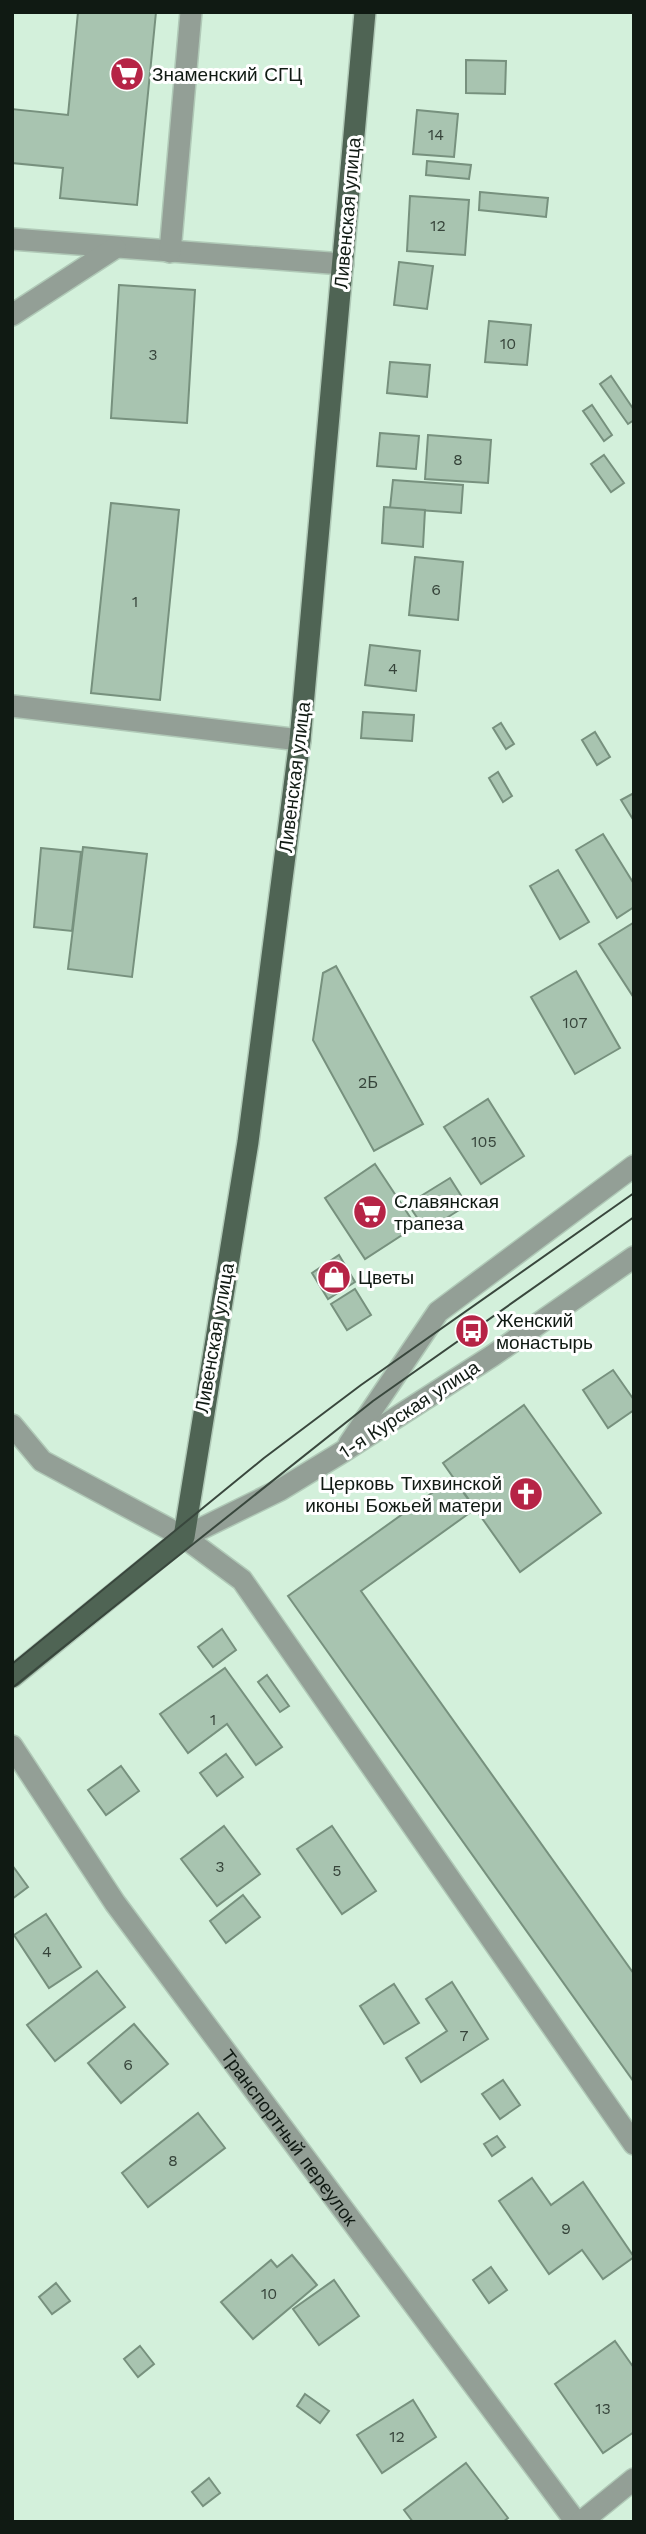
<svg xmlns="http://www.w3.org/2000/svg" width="646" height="2534" font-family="'Work Sans',sans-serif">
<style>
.building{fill:#a8c4b0;stroke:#77917e;stroke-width:2}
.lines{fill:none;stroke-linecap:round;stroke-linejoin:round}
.minor-casing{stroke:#b0c9b7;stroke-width:24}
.major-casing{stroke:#b0c9b7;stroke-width:24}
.minor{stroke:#939f96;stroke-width:21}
.major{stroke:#4f6454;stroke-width:21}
.tram{stroke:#39473d;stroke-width:2}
.labels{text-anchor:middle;stroke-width:6;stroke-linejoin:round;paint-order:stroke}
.number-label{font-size:16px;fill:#36443a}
.poi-label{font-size:19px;fill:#101a13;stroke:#fff;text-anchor:start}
.street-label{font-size:19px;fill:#101a13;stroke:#fff}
</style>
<rect width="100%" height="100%" fill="#d3f0db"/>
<g class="building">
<polygon points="78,12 156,12 137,205 60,198 63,168 12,163 12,109 68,115"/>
<polygon points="466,60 506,61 505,94 466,93"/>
<polygon points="417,110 458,114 454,157 413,154"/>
<polygon points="427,161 471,165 469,179 426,175"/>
<polygon points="480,192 548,198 546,217 479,210"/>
<polygon points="410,196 469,200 465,255 407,251"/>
<polygon points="399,262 433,266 427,309 394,305"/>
<polygon points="119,285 195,290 187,423 111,418"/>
<polygon points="489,321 531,325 527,365 485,362"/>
<polygon points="390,362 430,365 427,397 387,393"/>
<polygon points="611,376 634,410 634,420 628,424 600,384"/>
<polygon points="592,405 612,435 604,441 583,411"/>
<polygon points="380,433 419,436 416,469 377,466"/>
<polygon points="428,435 491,440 488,483 425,479"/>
<polygon points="604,455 624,483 611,492 591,464"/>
<polygon points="393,480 463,485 461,513 390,508"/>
<polygon points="111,503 179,510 160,700 91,693"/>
<polygon points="384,507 425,510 423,547 382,543"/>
<polygon points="415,557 463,562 458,620 409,615"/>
<polygon points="370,645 420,651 416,691 365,685"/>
<polygon points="363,712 414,715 412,741 361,738"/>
<polygon points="501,723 514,744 506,749 493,728"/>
<polygon points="595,732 610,757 597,765 582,740"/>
<polygon points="498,772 512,796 503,802 489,778"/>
<polygon points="634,793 634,821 621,800"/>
<polygon points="603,834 634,884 634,907 617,918 576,850"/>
<polygon points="83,847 147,854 132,977 68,969"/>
<polygon points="41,848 81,852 72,931 34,927"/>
<polygon points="558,870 589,922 560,939 530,886"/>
<polygon points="633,923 634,924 634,998 599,944"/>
<polygon points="336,966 423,1124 374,1151 313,1040 323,973"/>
<polygon points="576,971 620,1048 575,1074 531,997"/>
<polygon points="488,1099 524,1156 481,1184 444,1127"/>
<polygon points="375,1164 416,1226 365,1259 325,1198"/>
<polygon points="450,1178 467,1205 426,1231 408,1204"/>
<polygon points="339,1255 355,1282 328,1299 312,1273"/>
<polygon points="355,1289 371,1315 347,1330 331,1304"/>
<polygon points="613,1370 634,1400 634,1410 608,1428 583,1390"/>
<polygon points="524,1405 601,1513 520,1572 443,1463"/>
<polygon points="453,1478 475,1509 361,1591 634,1974 634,2082 288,1596"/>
<polygon points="222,1629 236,1650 213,1667 198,1647"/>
<polygon points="225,1668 282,1747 256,1765 227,1724 188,1753 160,1714"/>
<polygon points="267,1675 289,1706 280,1712 258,1682"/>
<polygon points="226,1754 243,1777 217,1796 200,1773"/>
<polygon points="121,1766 139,1791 106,1815 88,1790"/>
<polygon points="224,1826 260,1874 217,1906 181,1859"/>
<polygon points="332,1826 376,1891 342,1914 297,1849"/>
<polygon points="12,1865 28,1887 12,1899"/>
<polygon points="243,1895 260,1917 226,1943 210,1921"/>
<polygon points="46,1914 81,1967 49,1988 14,1935"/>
<polygon points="97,1971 125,2007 55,2061 27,2025"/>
<polygon points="452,1982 488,2039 421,2082 406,2058 447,2031 426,1999"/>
<polygon points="394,1984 419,2023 384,2044 360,2006"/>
<polygon points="134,2024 168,2064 121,2103 88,2063"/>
<polygon points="503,2080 520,2105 500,2119 482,2094"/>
<polygon points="198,2113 225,2148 148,2207 122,2173"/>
<polygon points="497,2136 505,2147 492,2156 484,2144"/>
<polygon points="532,2178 551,2205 583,2182 634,2257 603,2279 582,2250 549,2274 499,2201"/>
<polygon points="292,2255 317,2285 253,2339 221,2302 271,2260 277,2267"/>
<polygon points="491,2267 507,2290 489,2303 473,2280"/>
<polygon points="334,2280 359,2316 319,2345 293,2309"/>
<polygon points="56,2283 70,2301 52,2314 39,2297"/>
<polygon points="615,2341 634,2368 634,2432 603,2453 555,2384"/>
<polygon points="140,2346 154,2364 138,2377 124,2359"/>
<polygon points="305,2394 329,2411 320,2423 297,2406"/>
<polygon points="413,2400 436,2437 382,2473 357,2435"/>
<polygon points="466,2463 508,2518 503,2522 413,2522 404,2510"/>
<polygon points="209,2478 220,2493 203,2506 192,2492"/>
</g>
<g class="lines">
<g class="minor-casing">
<g id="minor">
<polyline points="12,239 343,264"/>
<polyline points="170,252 191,12"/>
<polyline points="12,315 115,248"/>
<polyline points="12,706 300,740"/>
<polyline points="12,1425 42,1461 184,1537 242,1580 634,2144"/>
<polyline points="349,1444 438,1312 634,1166"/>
<polyline points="184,1537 280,1490 344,1451 492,1356 634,1257"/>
<path id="s1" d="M12 1746 115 1903 576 2522"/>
<polyline points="581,2522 634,2479"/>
</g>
</g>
<g class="major-casing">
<polyline id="major" points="12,1677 184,1537 248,1142 300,740 365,12"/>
</g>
<use href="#minor" class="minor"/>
<use href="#major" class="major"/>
<g class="tram">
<polyline points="12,1664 264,1458 361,1385 634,1193"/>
<polyline points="12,1688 373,1401 634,1217"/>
</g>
</g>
<defs>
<g id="supermarket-disc" transform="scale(1.75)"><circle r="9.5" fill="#b62446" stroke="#fff"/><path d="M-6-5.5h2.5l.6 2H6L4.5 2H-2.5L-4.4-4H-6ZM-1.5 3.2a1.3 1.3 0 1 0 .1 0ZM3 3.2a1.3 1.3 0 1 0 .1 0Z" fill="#fff"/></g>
<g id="shop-disc" transform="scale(1.75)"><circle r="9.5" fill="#b62446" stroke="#fff"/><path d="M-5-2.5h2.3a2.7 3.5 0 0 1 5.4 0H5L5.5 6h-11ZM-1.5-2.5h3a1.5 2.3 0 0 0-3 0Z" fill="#fff"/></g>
<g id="bus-disc" transform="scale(1.75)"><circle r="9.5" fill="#b62446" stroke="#fff"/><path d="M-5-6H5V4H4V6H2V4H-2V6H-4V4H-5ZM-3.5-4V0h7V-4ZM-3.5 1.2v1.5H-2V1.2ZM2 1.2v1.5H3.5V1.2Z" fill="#fff"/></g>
<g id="church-disc" transform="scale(1.75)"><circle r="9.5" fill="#b62446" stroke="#fff"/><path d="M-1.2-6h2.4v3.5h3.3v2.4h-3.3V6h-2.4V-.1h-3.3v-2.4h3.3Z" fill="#fff"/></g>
</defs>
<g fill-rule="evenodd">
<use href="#supermarket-disc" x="127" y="74"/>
<use href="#supermarket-disc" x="370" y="1212"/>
<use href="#shop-disc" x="334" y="1277"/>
<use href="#bus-disc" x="472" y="1331"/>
<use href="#church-disc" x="526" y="1494"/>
</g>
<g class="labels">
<g class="number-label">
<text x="436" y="140">14</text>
<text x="438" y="231">12</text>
<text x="508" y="349">10</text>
<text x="153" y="360">3</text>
<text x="458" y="465">8</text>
<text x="436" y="595">6</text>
<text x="135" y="607">1</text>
<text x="393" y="674">4</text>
<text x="575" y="1028">107</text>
<text x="368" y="1088">2Б</text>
<text x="484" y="1147">105</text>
<text x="213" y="1725">1</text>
<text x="220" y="1872">3</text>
<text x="337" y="1876">5</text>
<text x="47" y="1957">4</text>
<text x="464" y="2041">7</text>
<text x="128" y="2070">6</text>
<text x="173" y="2166">8</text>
<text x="566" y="2234">9</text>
<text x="269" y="2299">10</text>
<text x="603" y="2414">13</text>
<text x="397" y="2442">12</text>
</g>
<g class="poi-label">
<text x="152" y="81">Знаменский СГЦ</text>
<text x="394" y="1208">Славянская<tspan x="394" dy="22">трапеза</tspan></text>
<text x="358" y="1284">Цветы</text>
<text x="496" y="1327">Женский<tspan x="496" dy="22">монастырь</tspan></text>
<text x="502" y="1490" text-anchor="end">Церковь Тихвинской<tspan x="502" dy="22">иконы Божьей матери</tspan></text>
</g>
<g class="street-label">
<text transform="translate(347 213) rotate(-85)" y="7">Ливенская улица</text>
<text transform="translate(294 777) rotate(-83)" y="7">Ливенская улица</text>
<text transform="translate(214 1338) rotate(-80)" y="7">Ливенская улица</text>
<text transform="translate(409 1409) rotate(-33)" y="7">1-я Курская улица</text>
<text dy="7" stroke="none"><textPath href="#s1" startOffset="480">Транспортный переулок</textPath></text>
</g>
</g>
<rect width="646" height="2534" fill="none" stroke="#101a13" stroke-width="28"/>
</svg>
